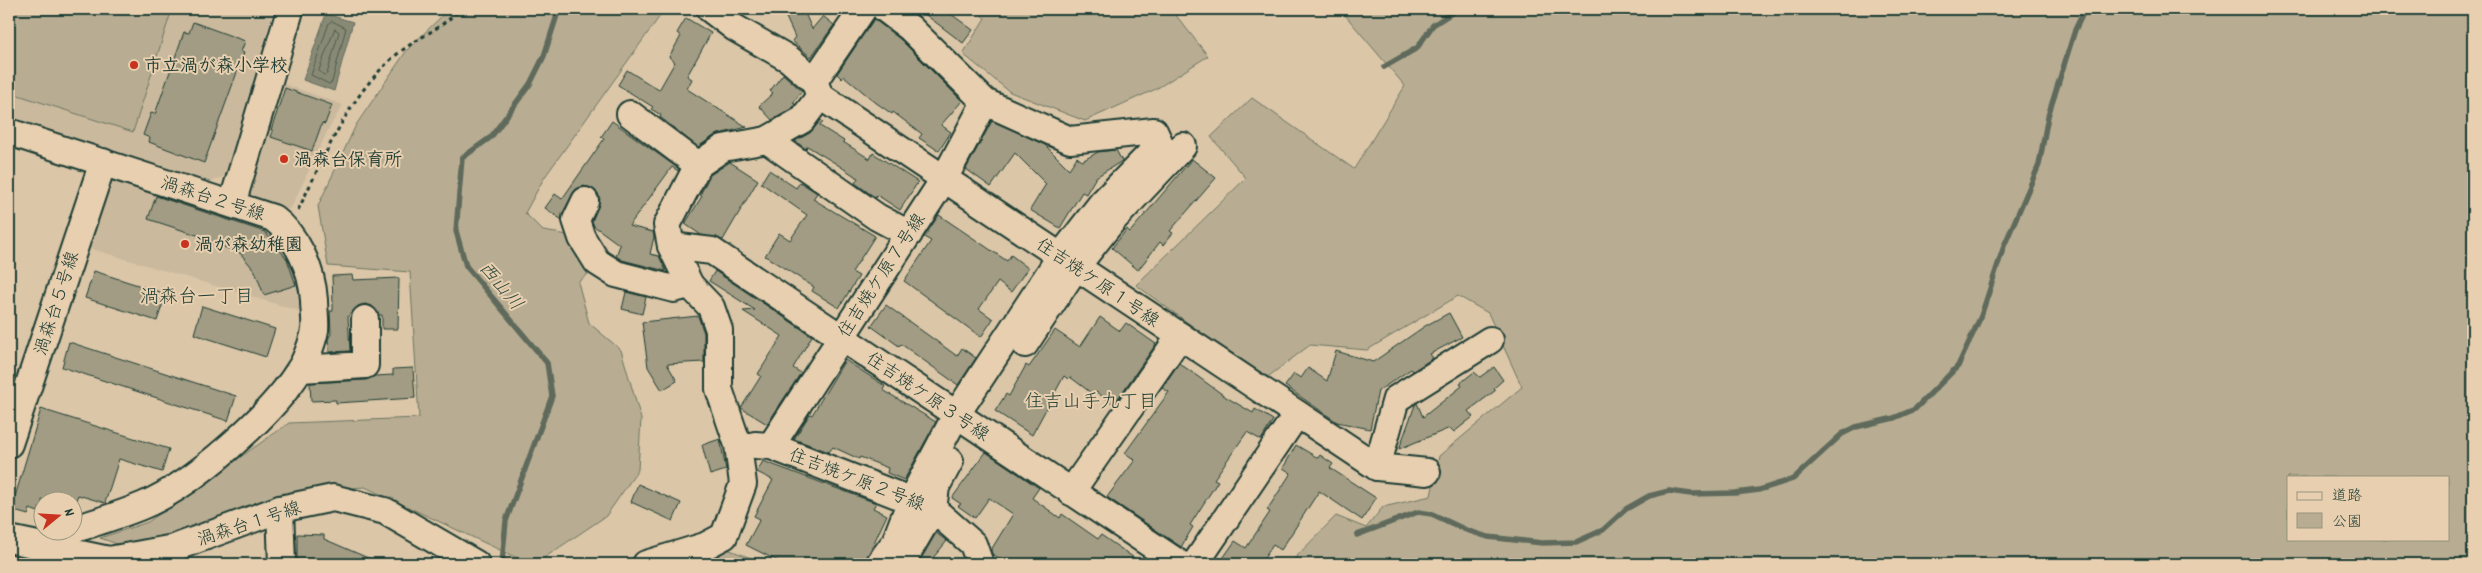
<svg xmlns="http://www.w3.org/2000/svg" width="2482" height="573" font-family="Dekko,'Klee One',sans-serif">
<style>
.built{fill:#cab99d}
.green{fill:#b8ad92;stroke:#6c7563;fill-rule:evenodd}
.water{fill:#898a75;stroke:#5f6b5b}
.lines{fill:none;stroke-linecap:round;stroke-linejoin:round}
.shore{stroke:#495c4e;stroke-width:1}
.stream{stroke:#5f6b5b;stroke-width:5.5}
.building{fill:#a19c83;stroke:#1f3d34}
.minor-casing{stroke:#1f3d34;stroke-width:30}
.path{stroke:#1f3d34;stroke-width:3;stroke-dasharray:4 4;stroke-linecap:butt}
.minor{stroke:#e7cfaf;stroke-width:26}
.poi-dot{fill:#c8321e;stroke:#e7cfaf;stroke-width:2}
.labels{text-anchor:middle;stroke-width:4;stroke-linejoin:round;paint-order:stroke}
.poi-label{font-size:18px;font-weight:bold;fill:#1f3d34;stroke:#e7cfaf;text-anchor:start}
.street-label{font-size:18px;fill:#1f3d34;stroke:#e7cfaf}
.water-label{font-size:19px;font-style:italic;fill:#2f493e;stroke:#e7cfaf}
.neighbourhood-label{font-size:19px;fill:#1f3d34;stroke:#e7cfaf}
</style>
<rect width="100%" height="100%" fill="#dbc6a8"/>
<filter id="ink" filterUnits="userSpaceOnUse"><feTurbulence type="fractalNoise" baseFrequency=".02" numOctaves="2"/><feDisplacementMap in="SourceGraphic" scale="10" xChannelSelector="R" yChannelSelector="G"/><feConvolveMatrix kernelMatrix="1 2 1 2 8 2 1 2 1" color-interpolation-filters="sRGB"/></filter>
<g filter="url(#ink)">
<g class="built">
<polygon points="9,9 274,9 225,176 211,182 9,117"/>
<polygon points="279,82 343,105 328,130 291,208 279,211 249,201 245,188"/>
<polygon points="117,176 267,226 281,240 296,265 306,313 85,247 105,180"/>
</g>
<g class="green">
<polygon points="9,9 172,9 133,132 9,92"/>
<polygon points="449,9 665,9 544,178 525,213 543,231 575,236 596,268 578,282 589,323 621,350 641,419 638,470 606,516 535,564 530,564 365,487 309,491 154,544 123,546 100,538 148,522 289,423 419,418 410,272 328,266 318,206 356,125 407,50"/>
<polygon points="974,9 1171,9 1208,56 1156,89 1085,121 1010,92 963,54 985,18"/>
<path d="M1340 9H2473V564H1289L1336 516 1366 528 1383 507 1431 496 1439 456 1522 387 1488 313 1458 296 1367 350 1310 345 1265 379 1136 285 1246 178 1211 137 1252 98 1354 169 1405 86ZM2288 477H2448V539H2288Z"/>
<polygon points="727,549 767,564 682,564"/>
</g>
<polygon class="water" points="326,14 353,22 334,91 303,80"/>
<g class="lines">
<g class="shore">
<polygon points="332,21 346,28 332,82 329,84 311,75 329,23"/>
<polygon points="335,29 339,32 327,74 324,75 319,71"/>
</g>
<g class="stream">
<polyline points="1384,67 1417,48 1433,25 1458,9"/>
<polyline points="1357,535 1418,512 1432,514 1466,530 1488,537 1542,543 1576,542 1603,530 1626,509 1649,496 1669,491 1691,494 1735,493 1759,490 1793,479 1842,434 1856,427 1894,418 1915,409 1958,366 1981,316 2004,246 2039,165 2048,116 2075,30 2085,9"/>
<polyline points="502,564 506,521 552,396 547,363 466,266 456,231 462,158 491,137 530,84 544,56 559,9"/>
</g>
</g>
<g class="building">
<polygon points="794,9 803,9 812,29 823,16 834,25 811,57 792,41 795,37 784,13"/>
<polygon points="918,9 944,9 973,30 963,43"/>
<polygon points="686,18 711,33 687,76 692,79 687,89 747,127 715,135 698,147 660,117 661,115 651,109 653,107 618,85 627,70 659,90 675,62 669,57 681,36 677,33"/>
<polygon points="874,19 900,39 962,101 941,125 951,132 939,151 919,138 922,134 893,112 892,114 875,102 844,76 842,79 837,74"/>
<polygon points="193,22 245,41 241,52 244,53 204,163 149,142 150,138 143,135 151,113 155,114 184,32 189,33"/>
<polygon points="783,74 802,91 793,103 795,104 792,109 772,120 759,106 773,93 770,91"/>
<polygon points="285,88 332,105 325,124 322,123 312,151 271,137 273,131 271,130"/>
<polygon points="821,120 823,122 820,126 844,141 843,142 870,159 873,153 918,182 900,210 877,195 876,198 855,183 858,178 835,163 807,146 806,149 795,141 810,133"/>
<polygon points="612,121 679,169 678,171 672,167 629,226 653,232 654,237 650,254 659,256 666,271 622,260 616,256 620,245 594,226 592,221 600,200 598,193 592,188 583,186 576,189 562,214 562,220 545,208 555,194 562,199 604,139 601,137"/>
<polygon points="992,121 1045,145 1069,169 1077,157 1082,161 1098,152 1116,150 1122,161 1096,177 1086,194 1082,192 1060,228 1030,210 1046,184 1015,153 991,187 966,169"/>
<polygon points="1192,159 1216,178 1170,231 1173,233 1163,245 1160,242 1138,270 1112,248 1127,229 1130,232"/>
<polygon points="730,162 758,180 723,240 701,235 685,224 702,196 700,195 710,175"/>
<polygon points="769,170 796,188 800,182 817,193 813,199 875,236 852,272 859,276 839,308 812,291 814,287 765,256 779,233 790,240 807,215 761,183"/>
<polygon points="156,196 265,232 287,259 296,285 264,295 255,271 240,253 199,238 200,236 148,219"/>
<polygon points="939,215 1007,261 1011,255 1028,268 1011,292 998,282 979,309 993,319 981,337 904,281 931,241 924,237"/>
<polygon points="94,271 166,294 157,321 85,298"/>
<polygon points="715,271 812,336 793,368 801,373 767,424 741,408 761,376 758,374 782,336 743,311 755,310 709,281"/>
<polygon points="352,275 353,280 399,278 398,329 382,329 382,315 379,315 372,306 365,304 358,306 348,316 350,351 329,352 328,339 331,334 330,311 333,311 333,303 332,276"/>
<polygon points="626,292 646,297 642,314 622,309"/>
<polygon points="886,305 957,356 962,348 976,358 958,385 901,344 899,346 871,326"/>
<polygon points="202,306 275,329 266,357 194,334"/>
<polygon points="1449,313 1462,337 1430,354 1433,358 1413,371 1411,369 1378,391 1370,429 1337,422 1285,386 1294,374 1301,378 1308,368 1327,381 1336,351 1373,362 1425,326"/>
<polygon points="698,316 704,333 704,362 667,364 677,381 662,390 648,367 642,322"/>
<polygon points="1100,317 1120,331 1126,323 1156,344 1114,404 1096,392 1094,395 1070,377 1068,379 1064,376 1032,435 995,411 1006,394 1009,396 1026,365 1029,367 1055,330 1080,347"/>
<polygon points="69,342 236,396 228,421 62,367"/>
<polygon points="845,360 885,386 883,390 936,422 904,480 887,473 888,468 860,457 859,459 833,447 829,452 794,439 810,414 812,415"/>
<polygon points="1179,363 1226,397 1253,413 1255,409 1273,420 1261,440 1247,432 1214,479 1218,481 1190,525 1193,527 1181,547 1107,497 1135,460 1125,453 1169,392 1162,388"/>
<polygon points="1494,367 1503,380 1494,388 1496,390 1468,411 1473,417 1454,432 1450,428 1399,449 1415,405 1417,403 1423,417 1462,386 1460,383 1474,372 1480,377"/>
<polygon points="413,368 415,398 336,403 336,400 311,401 310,383 366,380 375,376 393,375 393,369"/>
<polygon points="41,409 169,449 162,472 119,459 105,503 78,495 76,500 42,500 42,508 40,507 38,512 30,509 28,515 11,510"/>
<polygon points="720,439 726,470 710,475 702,445"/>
<polygon points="1296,445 1318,458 1320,455 1333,464 1330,468 1376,498 1362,520 1319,491 1281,550 1273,545 1263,560 1268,564 1219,564 1235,541 1246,548 1270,512 1267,510 1291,473 1283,468"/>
<polygon points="986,452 1039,488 1032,498 1060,518 1062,514 1098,539 1101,535 1143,564 1009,564 992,554 991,550 1013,514 989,498 975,518 958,506 961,504 952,498"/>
<polygon points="763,461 876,503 873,508 887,515 864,564 784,564 746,545 760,519 754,516 773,480 757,472"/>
<polygon points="638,484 681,503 673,521 631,502"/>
<polygon points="936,533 947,541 928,564 918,564"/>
<polygon points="297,534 324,535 324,539 382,564 297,564"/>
</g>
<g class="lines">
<g class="minor-casing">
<g id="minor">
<polyline points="814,81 863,9"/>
<polyline points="820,96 1377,467 1427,472"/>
<polyline points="630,114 698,165"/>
<path d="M9 132 273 218C297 236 312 269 314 300 314 309 316 321 315 330 313 341 306 360 300 369 273 414 192 485 144 505 121 515 96 522 72 530"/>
<polyline points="767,140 877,217 909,234"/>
<polyline points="585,201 576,220 582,238 597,262 616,274 674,289 690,285"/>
<polyline points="232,204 289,14 289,9"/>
<polyline points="671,246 712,251 1180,564"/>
<polyline points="1025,344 1076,267 1114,219 1183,146"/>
<polyline points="301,369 365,365 365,319"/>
<polyline points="9,444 103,162"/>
<polyline points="755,445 771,446 933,509 973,544 980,564"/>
<polyline points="771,446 944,179 985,102"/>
<polyline points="1377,467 1396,399 1490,340"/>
<polyline points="1071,492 1180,336"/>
<polyline points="280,509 282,564"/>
<polyline points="9,539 109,560 174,548 280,509 333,498 385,511 476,564"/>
<polyline points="646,564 705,546 724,536 743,484 738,445 719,389 719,330 711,307 690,285 671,246 667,225 698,165 723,148 767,140 802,120 820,96 814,81 789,59 735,28 710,9"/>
<polyline points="879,564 895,542 911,500 956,415 1060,257 1102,203 1160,144 1154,131 1070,140 985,102 910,28 885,9"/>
<polyline points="901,564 933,509 936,487 950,461"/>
<polyline points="1195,564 1297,414"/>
</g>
</g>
<path class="path" d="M298 210C325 156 348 96 395 56 416 38 440 30 460 9"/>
<use href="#minor" class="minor"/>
</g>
</g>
<g class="poi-dot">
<circle cx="134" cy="65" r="5"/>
<circle cx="284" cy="159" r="5"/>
<circle cx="185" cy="244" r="5"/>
</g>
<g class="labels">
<g class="poi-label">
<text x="144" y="71">市立渦が森小学校</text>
<text x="294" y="165">渦森台保育所</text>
<text x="195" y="250">渦が森幼稚園</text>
</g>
<g class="street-label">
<text transform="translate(213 198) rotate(18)" y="6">渦森台２号線</text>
<text transform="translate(881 275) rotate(-57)" y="6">住吉焼ケ原７号線</text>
<text transform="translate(1098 282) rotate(34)" y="6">住吉焼ケ原１号線</text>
<text transform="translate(56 303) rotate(-72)" y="6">渦森台５号線</text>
<text transform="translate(928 396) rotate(34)" y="6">住吉焼ケ原３号線</text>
<text transform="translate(857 479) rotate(21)" y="6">住吉焼ケ原２号線</text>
<text transform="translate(249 523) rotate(-18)" y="6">渦森台１号線</text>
</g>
<g class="water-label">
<text transform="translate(502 285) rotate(50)" y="7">西山川</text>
</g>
<g class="neighbourhood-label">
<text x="197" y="302">渦森台一丁目</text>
<text x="1091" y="407">住吉山手九丁目</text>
</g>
</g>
<rect width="2482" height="573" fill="none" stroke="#e7cfaf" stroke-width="30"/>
<rect x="15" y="15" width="2452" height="543" fill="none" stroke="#1f3d34" stroke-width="2" filter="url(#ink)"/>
<rect x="2287" y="476" width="162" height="65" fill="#e7cfaf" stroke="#97957e"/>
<rect x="2297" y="492" width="25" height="8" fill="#e7cfaf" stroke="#97957e"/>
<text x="2332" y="500" font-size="15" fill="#1f3d34">道路</text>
<rect x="2297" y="513" width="25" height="15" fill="#b8ad92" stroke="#97957e"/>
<text x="2332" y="526" font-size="15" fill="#1f3d34">公園</text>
<g transform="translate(58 516) rotate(72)"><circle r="24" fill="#e7cfaf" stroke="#97957e"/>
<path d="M0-4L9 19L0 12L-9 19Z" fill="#c8321e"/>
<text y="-8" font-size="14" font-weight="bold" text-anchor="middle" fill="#1f3d34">N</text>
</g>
</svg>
